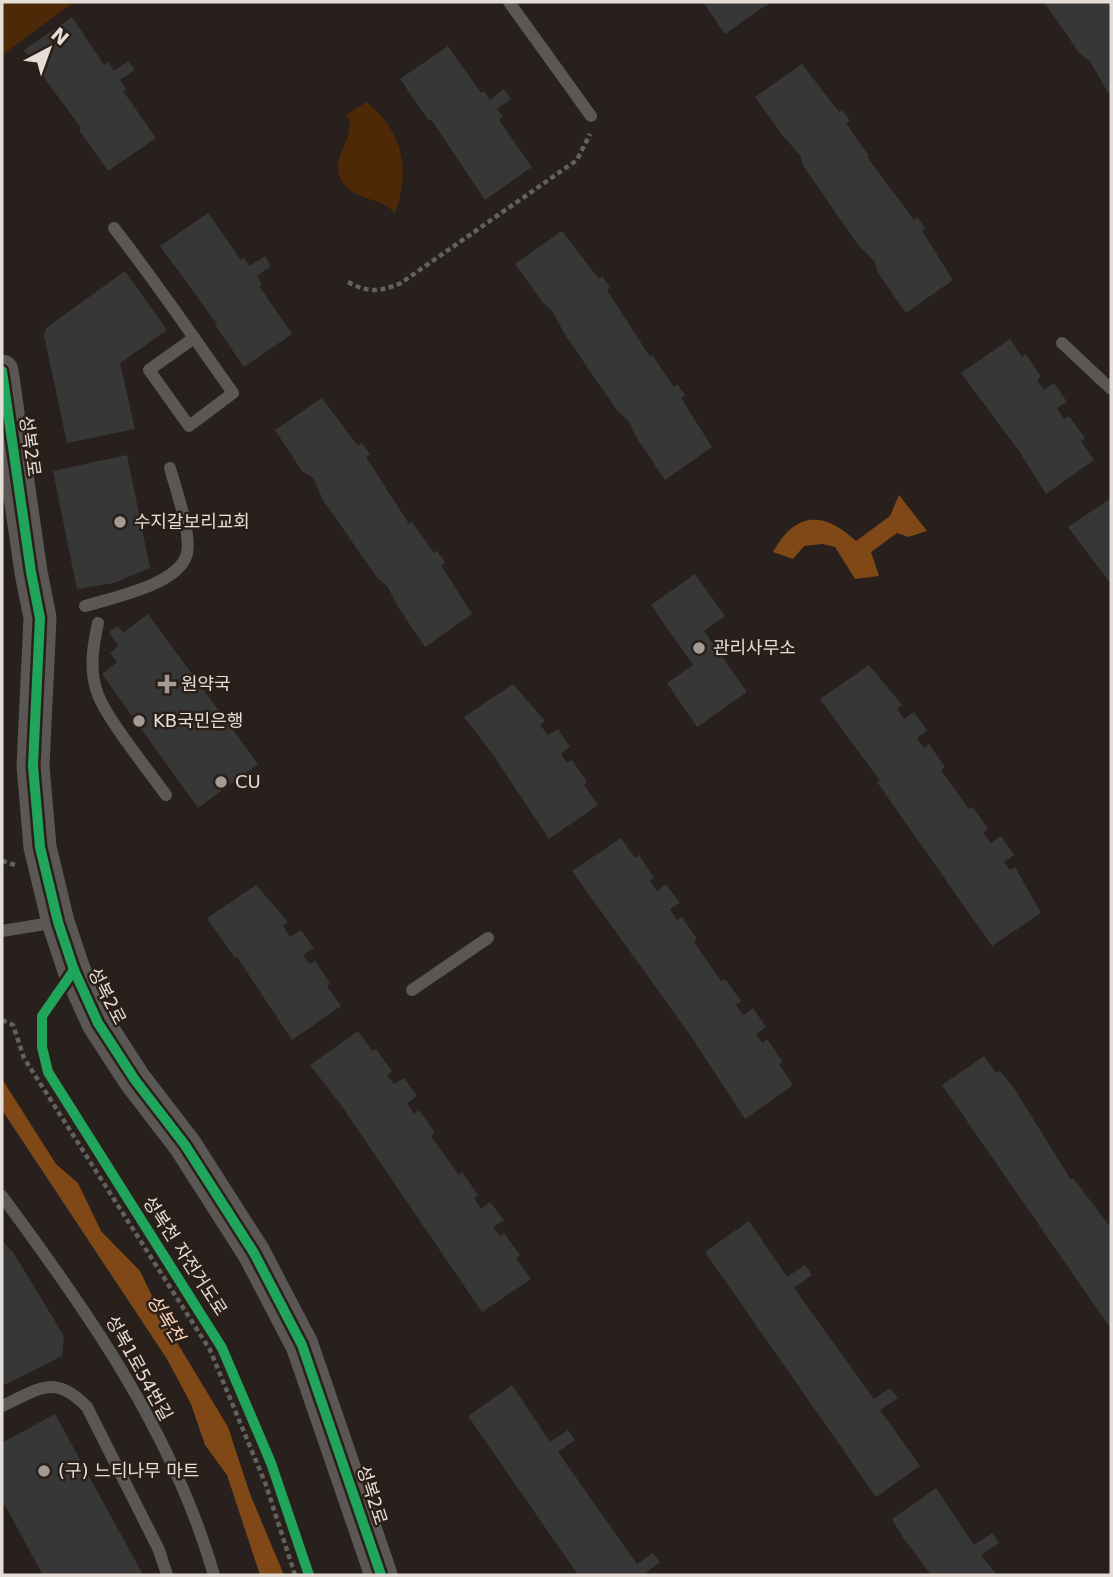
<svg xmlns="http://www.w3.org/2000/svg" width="1113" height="1577" font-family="'DejaVu Sans','Noto Sans KR',sans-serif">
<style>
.green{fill:#4d2907}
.water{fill:#814817}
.building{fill:#383737}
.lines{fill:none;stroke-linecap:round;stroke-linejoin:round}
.path{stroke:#63605d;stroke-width:4.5;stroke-dasharray:5 3.5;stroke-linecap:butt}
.service{stroke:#5a5755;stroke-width:12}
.tertiary{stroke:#5a5755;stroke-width:33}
.cycleway-casing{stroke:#2b1f18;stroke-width:15}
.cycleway{stroke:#20a55d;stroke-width:10}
.poi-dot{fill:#a29b96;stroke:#2b1f18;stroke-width:2.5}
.labels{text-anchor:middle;stroke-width:5;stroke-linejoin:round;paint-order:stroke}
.street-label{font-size:18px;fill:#e5ddd8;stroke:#2b1f18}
.poi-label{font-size:18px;fill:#e5ddd8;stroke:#2b1f18;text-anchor:start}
.water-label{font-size:19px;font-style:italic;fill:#f9d4ba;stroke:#2b1f18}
</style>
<rect width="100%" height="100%" fill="#27201c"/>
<g class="green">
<polygon points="2,2 74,2 3,54"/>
<path d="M366 102C403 130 411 171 395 213 381 197 356 201 343 183 326 158 359 138 347 115Z"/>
</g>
<g class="water">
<path d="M899 495 927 531 908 537 897 533 871 552 879 576 855 579 835 547 823 544 804 546 793 559 773 552C795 512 823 510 856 541L890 516Z"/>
<polygon points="2,1079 56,1164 78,1183 101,1231 140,1271 164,1321 228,1427 250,1494 284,1575 260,1575 227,1475 205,1445 191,1404 167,1359 2,1110"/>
</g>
<g class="building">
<polygon points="703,2 771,2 725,34"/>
<polygon points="1044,2 1111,2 1111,98 1090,61 1080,54"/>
<polygon points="72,17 104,65 108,62 114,71 128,61 135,70 120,80 126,89 123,91 156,138 108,171 79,130 81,128 24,50"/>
<polygon points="448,46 481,93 484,91 490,100 504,89 511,99 497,109 503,117 499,120 532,167 485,200 431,119 429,121 400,79"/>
<polygon points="802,64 839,112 842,109 850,121 846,123 869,156 867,157 914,220 917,217 925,228 922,231 953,280 906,313 878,273 875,262 858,245 804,167 800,155 783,136 755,97"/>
<polygon points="208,213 241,260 244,258 250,266 265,256 271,266 257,276 262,284 259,286 292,334 244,367 215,325 217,324 160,246"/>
<polygon points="562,231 599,279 602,276 610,287 607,290 650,357 652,355 674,387 677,384 685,395 681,398 712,447 665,480 638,440 628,420 618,412 564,333 553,312 543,303 515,264"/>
<polygon points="125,271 167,330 120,363 135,429 67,443 44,335 46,328"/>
<polygon points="1010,339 1022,357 1026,354 1041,377 1037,380 1044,390 1054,383 1067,402 1057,408 1064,419 1069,416 1085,438 1081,441 1094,460 1046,494 1019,451 961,373"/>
<polygon points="322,398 358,446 362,443 370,454 366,457 409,524 412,522 434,553 437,551 445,562 441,565 472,614 425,647 398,607 388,587 378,579 323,500 313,478 302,471 275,430"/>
<polygon points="127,455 150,568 114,583 77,589 53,471"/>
<polygon points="1111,498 1111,584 1068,527"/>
<polygon points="695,574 725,616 704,631 747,692 697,727 667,683 693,665 651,605"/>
<polygon points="148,614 258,764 198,808 102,674 117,662 110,653 118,646 109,632 118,626 123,633"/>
<polygon points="869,665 902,705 897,709 904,719 914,712 927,730 917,738 924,748 929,744 945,767 941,770 969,809 973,807 988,829 983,833 991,843 1001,836 1014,855 1004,862 1010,870 1015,867 1041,913 992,946 877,782 880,781 820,699"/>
<polygon points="513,684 545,721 540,725 548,735 558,729 570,747 561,754 567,763 572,760 587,782 584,785 598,805 549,839 494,756 464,717"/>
<polygon points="621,838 635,858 639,855 654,878 650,881 657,891 666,884 680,903 670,909 677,920 682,917 697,939 694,942 721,981 725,979 741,1001 736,1005 743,1015 753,1008 766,1027 756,1034 762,1043 767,1039 783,1062 779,1064 793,1085 745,1119 690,1035 572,871"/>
<polygon points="256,885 288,922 283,926 290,937 301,930 314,948 303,955 310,964 315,961 330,983 327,986 341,1006 292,1040 237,957 235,958 207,918"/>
<polygon points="358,1031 372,1051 376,1049 392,1071 387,1075 394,1084 404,1078 417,1096 407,1103 414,1114 419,1110 435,1133 431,1136 459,1175 462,1172 478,1195 474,1198 481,1209 490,1202 504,1220 493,1227 500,1236 504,1233 520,1255 516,1258 531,1279 482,1312 341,1105 310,1065"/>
<polygon points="984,1056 996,1073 1000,1071 1014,1088 1071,1180 1073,1178 1111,1228 1111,1329 942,1085"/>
<polygon points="749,1221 787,1277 805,1265 812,1275 794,1288 874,1399 890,1388 898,1398 880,1410 920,1466 876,1497 705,1252"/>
<polygon points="2,1241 13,1252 64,1336 62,1356 2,1386"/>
<polygon points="512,1385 550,1442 568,1430 575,1440 558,1452 637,1564 653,1553 660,1562 643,1575 578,1575 468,1416"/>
<polygon points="55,1414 143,1575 43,1575 2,1500 2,1443"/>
<polygon points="936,1488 974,1545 992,1533 999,1543 981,1555 997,1575 931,1575 902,1536 892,1519"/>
</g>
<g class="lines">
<g class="path">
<path d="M348 282C368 293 380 292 401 283L577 160 590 134"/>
<polyline points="2,861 15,865"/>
<polyline points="2,1020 13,1025 24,1058 210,1350 266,1485 295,1575"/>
</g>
<g class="service">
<polyline points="509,2 591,116"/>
<path d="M114 228C156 282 194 338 233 393L189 426 149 370 194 338"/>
<polyline points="1062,343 1111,389"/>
<path d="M85 606C112 598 181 584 187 553 191 531 176 490 170 468"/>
<path d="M98 623C93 646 89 669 97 692 105 717 149 771 166 795"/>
<polyline points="2,931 57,922"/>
<polyline points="412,990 488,938"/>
<path d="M2 1196C88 1312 173 1433 214 1575"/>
<path d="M2 1406C40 1389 54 1373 87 1407L159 1550 167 1575"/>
</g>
<polyline class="tertiary" points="2,371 31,572 40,618 33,766 40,847 58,922 74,970 98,1023 135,1080 185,1145 254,1253 302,1345 381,1575"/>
<g class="cycleway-casing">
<g id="cycleway">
<polyline points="2,371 31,572 40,618 33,766 40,847 58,922 74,970 98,1023 135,1080 185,1145 254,1253 302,1345 381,1575"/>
<polyline points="74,970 42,1016 42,1047 48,1072 222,1348 271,1463 309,1575"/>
</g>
</g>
<use href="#cycleway" class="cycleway"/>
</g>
<g class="poi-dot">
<circle cx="120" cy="522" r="7"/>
<circle cx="699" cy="648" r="7"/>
<path d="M163.5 673.5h7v7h7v7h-7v7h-7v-7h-7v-7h7z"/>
<circle cx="139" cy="721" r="7"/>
<circle cx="221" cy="782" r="7"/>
<circle cx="44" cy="1471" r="7"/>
</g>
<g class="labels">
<g class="street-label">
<text transform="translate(30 446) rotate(82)" y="6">성복2로</text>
<text transform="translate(107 996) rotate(63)" y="6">성복2로</text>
<text transform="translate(185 1256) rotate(57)" y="6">성복천 자전거도로</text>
<text transform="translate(139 1368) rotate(61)" y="6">성복1로54번길</text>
<text transform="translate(372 1495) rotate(72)" y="6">성복2로</text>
</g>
<g class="poi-label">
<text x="134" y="528">수지갈보리교회</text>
<text x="713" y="654">관리사무소</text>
<text x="181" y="690">원약국</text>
<text x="153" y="727">KB국민은행</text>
<text x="235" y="788">CU</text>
<text x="58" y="1477">(구) 느티나무 마트</text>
</g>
<g class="water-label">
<text transform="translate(166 1318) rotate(58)" y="7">성복천</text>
</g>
</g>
<rect width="1113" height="1577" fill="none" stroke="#e5ddd8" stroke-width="7"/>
<g transform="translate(49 49) rotate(41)" stroke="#2b1f18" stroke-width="5" paint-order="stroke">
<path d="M0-5L12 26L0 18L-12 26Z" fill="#e5ddd8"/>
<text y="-10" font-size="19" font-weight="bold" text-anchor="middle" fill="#e5ddd8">N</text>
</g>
</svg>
